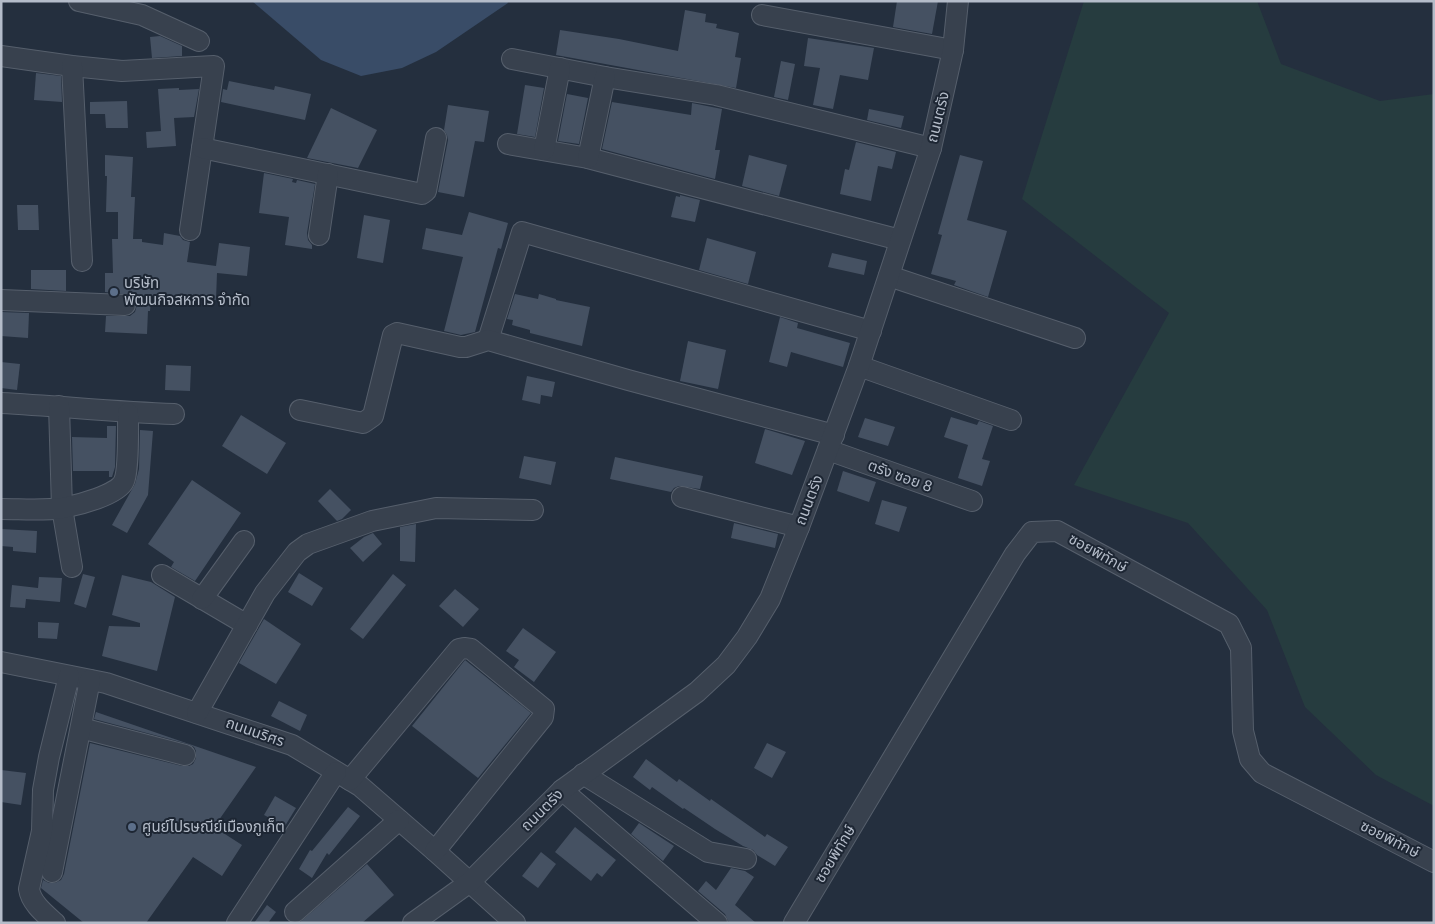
<svg xmlns="http://www.w3.org/2000/svg" width="1435" height="924" font-family="Lato,'Noto Sans Thai',sans-serif">
<style>
.green{fill:#263c3f}
.water{fill:#394c67}
.building{fill:#455162}
.lines{fill:none;stroke-linecap:round;stroke-linejoin:round}
.minor-casing{stroke:#565f6c;stroke-width:22}
.minor{stroke:#38414e;stroke-width:20}
.service-dot{fill:#5c6f8a;stroke:#1d2633;stroke-width:2}
.labels{text-anchor:middle;stroke-width:4;stroke-linejoin:round;paint-order:stroke}
.street-label{font-size:15px;fill:#b4bcc9;stroke:#1d2633}
.poi-label{font-size:15px;fill:#b4bcc9;stroke:#1d2633;text-anchor:start}
</style>
<rect width="100%" height="100%" fill="#242f3e"/>
<polygon class="green" points="1084,1 1257,1 1281,64 1380,101 1434,94 1434,806 1376,775 1305,707 1267,610 1188,523 1074,485 1169,313 1022,199"/>
<polygon class="water" points="252,1 507,1 508,3 436,52 402,68 361,76 321,60"/>
<g class="building">
<polygon points="897,1 938,1 932,34 893,27"/>
<polygon points="685,10 706,14 705,22 717,24 716,28 739,33 735,57 741,58 736,88 556,55 560,30 619,39 678,51"/>
<polygon points="160,36 182,46 182,56 152,58 150,37"/>
<polygon points="808,38 874,48 868,80 840,75 833,109 813,105 820,68 804,66"/>
<polygon points="781,61 795,64 788,100 774,97"/>
<polygon points="36,73 61,76 62,102 34,100"/>
<polygon points="229,81 274,90 275,86 311,94 305,120 221,102 223,89 227,90"/>
<polygon points="525,85 544,88 535,137 517,134"/>
<polygon points="179,88 179,90 199,89 194,117 174,118 176,146 147,148 146,132 161,131 158,89"/>
<polygon points="567,94 588,98 579,144 558,141"/>
<polygon points="127,101 128,128 106,128 105,114 90,114 90,102"/>
<polygon points="612,102 691,115 692,103 722,109 715,150 720,150 715,179 602,149"/>
<polygon points="448,105 489,111 484,142 475,141 464,197 438,192 448,140 447,135 444,130"/>
<polygon points="331,108 377,130 358,168 307,158"/>
<polygon points="869,109 904,116 901,128 867,120"/>
<polygon points="856,142 896,152 892,169 878,166 871,201 840,194 845,169 849,170"/>
<polygon points="105,155 133,157 131,197 135,197 133,239 142,239 142,242 163,245 164,233 180,236 183,240 190,242 187,262 216,266 219,243 250,247 247,276 217,273 216,300 190,298 190,302 151,299 150,311 148,311 147,334 105,332 106,316 130,316 135,312 137,305 135,299 131,295 105,292 105,273 113,273 112,239 118,239 118,212 106,212 107,176 105,176"/>
<polygon points="749,155 787,165 779,196 742,186"/>
<polygon points="960,155 983,161 967,220 1007,231 988,297 954,285 956,281 931,274 942,235 938,234"/>
<polygon points="264,173 293,179 292,182 296,183 297,180 315,184 307,233 308,240 312,245 312,249 285,245 289,217 259,213"/>
<polygon points="680,195 700,200 695,222 671,217 676,196 680,197"/>
<polygon points="17,205 38,205 39,230 18,230"/>
<polygon points="469,212 508,223 501,249 498,248 475,332 461,335 444,331 463,257 422,249 426,228 462,235"/>
<polygon points="364,215 390,220 383,263 357,258"/>
<polygon points="707,238 756,252 748,284 699,270"/>
<polygon points="832,253 867,261 864,275 828,267"/>
<polygon points="31,270 66,270 66,291 31,289"/>
<polygon points="515,294 538,299 539,294 556,299 556,300 590,307 582,346 530,333 530,330 512,325 513,320 507,319"/>
<polygon points="1,312 29,313 28,338 1,336"/>
<polygon points="780,317 798,323 797,328 850,343 843,367 791,352 787,367 769,362"/>
<polygon points="688,341 726,350 718,389 680,381"/>
<polygon points="1,362 20,364 17,390 1,388"/>
<polygon points="166,365 191,366 190,391 165,390"/>
<polygon points="527,376 555,382 552,397 541,395 540,404 522,400"/>
<polygon points="241,415 286,443 267,474 222,446"/>
<polygon points="951,417 977,425 979,421 993,426 982,459 990,461 982,486 958,478 968,445 944,437"/>
<polygon points="865,418 895,427 888,446 858,437"/>
<polygon points="107,426 116,426 115,467 112,477 109,477 109,471 73,471 72,437 107,438"/>
<polygon points="765,429 805,441 792,475 755,463"/>
<polygon points="140,430 153,431 148,495 127,533 112,525 135,484 139,469"/>
<polygon points="524,456 556,462 551,485 519,478"/>
<polygon points="615,457 703,476 700,489 679,486 674,488 671,492 610,479"/>
<polygon points="843,471 876,482 869,502 837,491"/>
<polygon points="192,480 241,513 195,581 171,567 174,562 148,544"/>
<polygon points="330,489 351,510 342,519 337,521 318,501"/>
<polygon points="882,500 907,507 899,532 875,524"/>
<polygon points="734,523 778,534 775,548 731,538"/>
<polygon points="416,524 415,562 400,561 400,527"/>
<polygon points="1,529 37,531 36,553 13,551 13,547 1,546"/>
<polygon points="373,533 382,544 363,562 350,548 364,537"/>
<polygon points="299,573 323,588 312,606 288,592"/>
<polygon points="83,574 95,577 86,608 74,604"/>
<polygon points="393,574 406,585 363,639 350,629"/>
<polygon points="122,575 151,582 175,597 157,671 102,656 109,626 140,627 140,623 112,615"/>
<polygon points="39,577 62,578 60,602 26,599 25,608 10,607 12,585 38,588"/>
<polygon points="455,589 479,609 463,627 439,606"/>
<polygon points="264,619 301,644 276,684 239,663"/>
<polygon points="38,622 59,623 57,639 38,638"/>
<polygon points="523,628 556,652 534,682 514,667 519,660 506,651"/>
<polygon points="465,660 531,713 478,778 412,726"/>
<polygon points="279,701 307,715 300,731 271,716"/>
<polygon points="96,712 256,767 214,827 242,845 222,876 193,857 146,923 84,923 41,888 43,880 49,883 55,883 61,880 64,874 90,743 182,766 189,766 193,764 196,758 196,751 194,747 188,744 94,719"/>
<polygon points="767,743 786,752 772,778 754,768"/>
<polygon points="646,759 677,782 679,779 710,801 711,799 765,837 767,834 788,847 775,866 757,855 753,850 743,846 715,829 684,808 683,809 652,787 650,790 633,777"/>
<polygon points="1,770 26,773 21,805 1,802"/>
<polygon points="275,796 296,808 285,826 264,815"/>
<polygon points="348,807 360,816 329,855 327,853 312,878 299,869 310,850 312,851"/>
<polygon points="639,823 674,846 663,861 631,834"/>
<polygon points="575,827 616,860 602,877 597,873 591,881 555,852"/>
<polygon points="541,852 556,864 538,888 522,876"/>
<polygon points="367,864 394,895 362,923 299,923"/>
<polygon points="731,868 745,871 754,877 735,905 756,923 729,923 725,914 698,891 706,881 716,890"/>
<polygon points="267,905 276,912 268,923 254,923"/>
</g>
<g class="lines">
<g class="minor-casing">
<g id="minor">
<polyline points="79,1 142,15 199,41"/>
<polyline points="762,15 953,50"/>
<polyline points="1,56 72,66 122,71 214,66 190,230"/>
<polyline points="512,59 605,77 716,95 931,148"/>
<polyline points="72,66 82,261"/>
<polyline points="508,144 588,158 900,240"/>
<polyline points="202,148 422,194 426,191 436,138"/>
<polyline points="544,150 560,68"/>
<polyline points="588,158 605,77"/>
<polyline points="319,235 328,174"/>
<polyline points="889,276 1075,338"/>
<polyline points="1,300 125,305"/>
<polyline points="488,340 522,232 871,331"/>
<polyline points="859,366 1011,420"/>
<path d="M1 403C59 406 116 412 174 414"/>
<polyline points="59,406 62,508 72,567"/>
<polyline points="300,410 363,423 373,416 393,335 397,333 460,347 466,347 488,340 628,380 834,435"/>
<polyline points="828,450 972,501"/>
<polyline points="682,497 799,527"/>
<path d="M1 509C21 509 43 511 63 508 78 505 118 495 124 481 129 470 128 428 128 413"/>
<polyline points="162,575 247,625"/>
<polyline points="202,599 244,541"/>
<polyline points="1,662 106,683 292,745 360,786 435,851 515,923"/>
<polyline points="197,713 265,593 297,552 308,544 372,521 436,508 533,510"/>
<polyline points="81,728 185,755"/>
<polyline points="583,774 708,852 746,859"/>
<polyline points="350,780 459,649 464,648 471,649 544,709 543,717 435,851"/>
<polyline points="562,790 717,923"/>
<polyline points="52,872 90,680"/>
<polyline points="295,912 399,820"/>
<path d="M55 923C45 914 31 903 29 889L42 831 43 790 49 757 69 676"/>
<polyline points="237,923 336,772"/>
<polyline points="413,923 470,882 562,790 697,692 726,665 747,637 770,599 799,527 859,366 931,148 953,50 958,1"/>
<polyline points="794,923 1015,554 1032,532 1057,531 1229,624 1241,648 1243,731 1250,759 1262,773 1434,862"/>
</g>
</g>
<use href="#minor" class="minor"/>
</g>
<g class="service-dot">
<circle cx="114" cy="292" r="5"/>
<circle cx="132" cy="827" r="5"/>
</g>
<g class="labels">
<g class="street-label">
<text transform="translate(938 117) rotate(-76)" y="5">ถนนตรัง</text>
<text transform="translate(900 476) rotate(20)" y="5">ตรัง ซอย 8</text>
<text transform="translate(809 500) rotate(-69)" y="5">ถนนตรัง</text>
<text transform="translate(1098 553) rotate(29)" y="5">ซอยพิทักษ์</text>
<text transform="translate(255 732) rotate(19)" y="5">ถนนนริศร</text>
<text transform="translate(542 810) rotate(-45)" y="5">ถนนตรัง</text>
<text transform="translate(1390 839) rotate(27)" y="5">ซอยพิทักษ์</text>
<text transform="translate(835 854) rotate(-59)" y="5">ซอยพิทักษ์</text>
</g>
<g class="poi-label">
<text x="124" y="288">บริษัท<tspan x="124" dy="17">พัฒนกิจสหการ จำกัด</tspan></text>
<text x="142" y="832">ศูนย์ไปรษณีย์เมืองภูเก็ต</text>
</g>
</g>
<rect width="1435" height="924" fill="none" stroke="#b4bcc9" stroke-width="5"/>
</svg>
